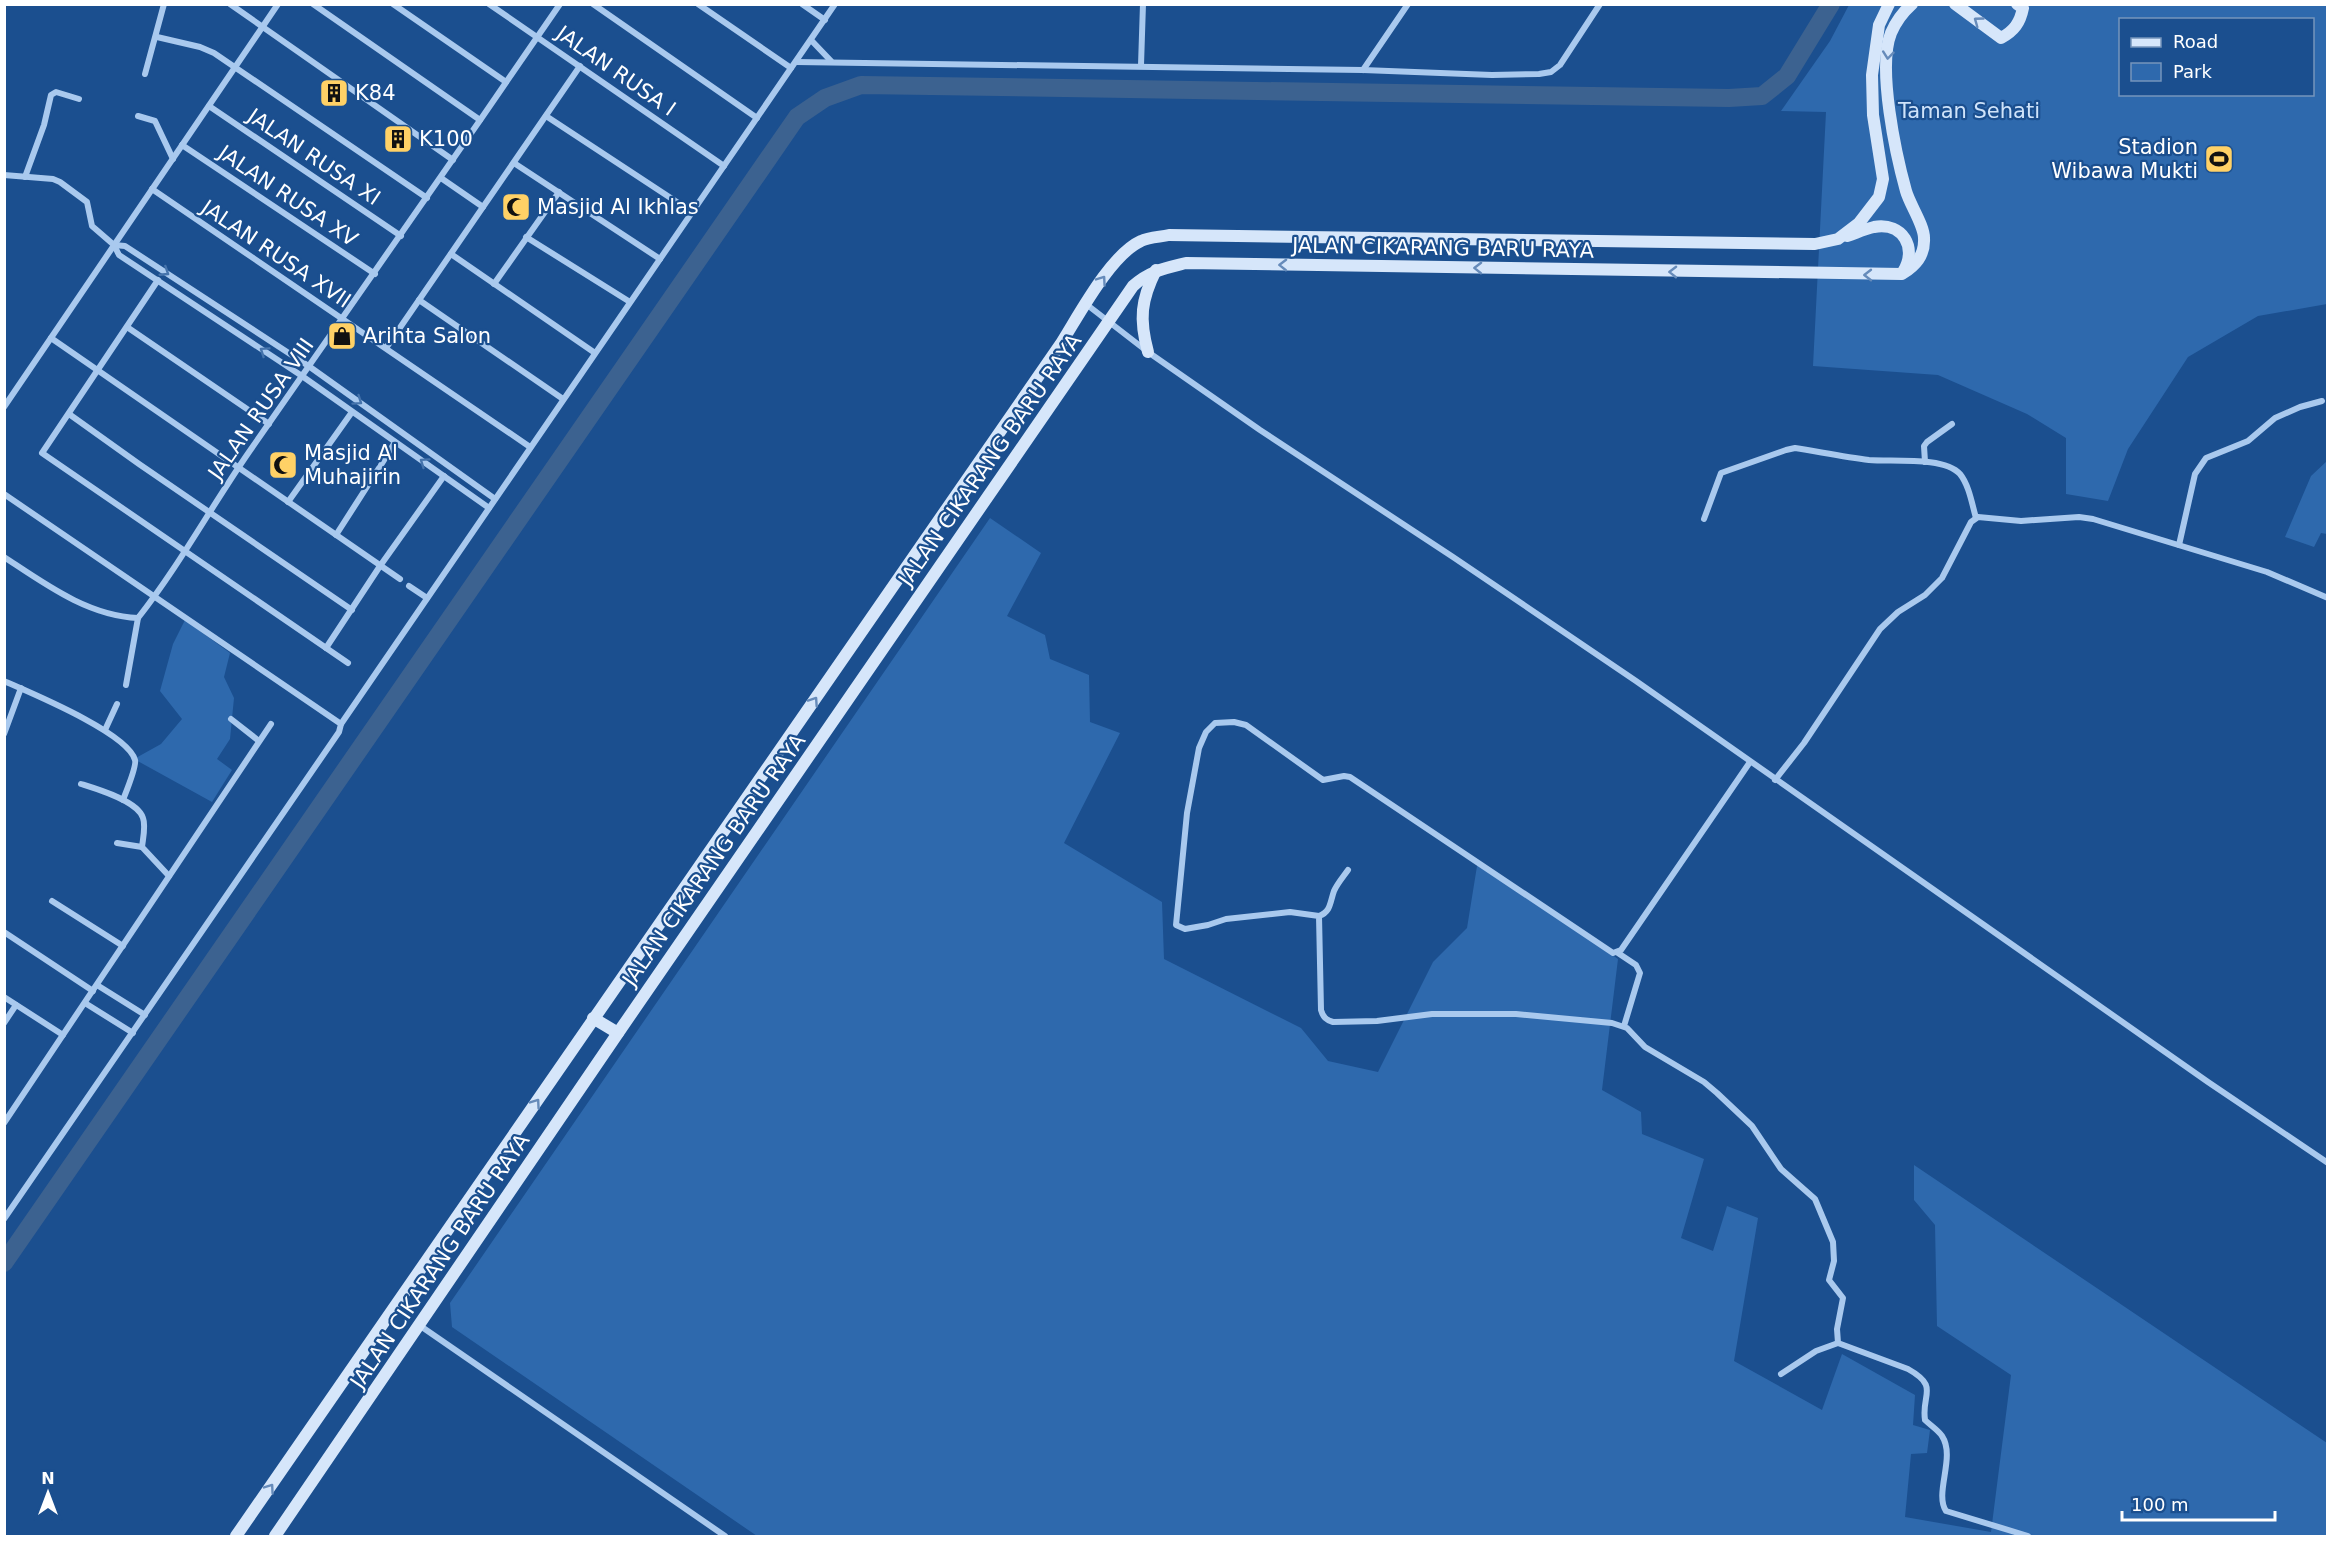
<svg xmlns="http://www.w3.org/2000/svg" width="2332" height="1541" font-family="'DejaVu Sans',sans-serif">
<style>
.green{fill:#2e69ad;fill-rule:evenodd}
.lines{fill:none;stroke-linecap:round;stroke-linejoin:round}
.river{stroke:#3c6290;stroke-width:18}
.street{stroke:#a9c9ee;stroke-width:6}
.secondary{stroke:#d6e6fa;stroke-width:12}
.oneway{stroke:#668bba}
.oneway2{stroke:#4674ac}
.labels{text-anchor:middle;stroke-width:4.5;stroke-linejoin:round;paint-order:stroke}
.street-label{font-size:21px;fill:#fff;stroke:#1b4f8f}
.poi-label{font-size:21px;fill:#fff;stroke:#1b4f8f;text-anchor:start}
.park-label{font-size:21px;fill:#cfe3fa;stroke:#1b4f8f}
</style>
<rect width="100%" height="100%" fill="#1b4f8f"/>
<g class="green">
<path d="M1849 5H2327V304L2258 316 2188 357 2128 449 2108 501 2066 494V438L2027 414 1938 375 1813 366 1826 112 1781 111 1830 41ZM2120 20H2312V94H2120Z"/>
<polygon points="2327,461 2327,534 2321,533 2314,547 2285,537 2311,476"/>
<polygon points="990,518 1041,553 1007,616 1045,635 1050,659 1089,675 1090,722 1120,733 1064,843 1162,902 1164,959 1301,1028 1328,1061 1378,1072 1433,962 1467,928 1478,860 1618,959 1602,1090 1641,1112 1642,1134 1704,1159 1681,1238 1713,1251 1727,1206 1758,1218 1734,1361 1822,1410 1842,1354 1915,1395 1913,1425 1930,1430 1927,1453 1911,1454 1905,1517 1991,1532 2011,1375 1937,1326 1935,1225 1914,1200 1914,1165 2327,1443 2327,1536 757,1536 452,1327 450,1303"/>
<polygon points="185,620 230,653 224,677 234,698 230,739 217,759 232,770 212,802 134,759 161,744 182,719 160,691 173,644"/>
</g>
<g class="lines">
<polyline class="river" points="4,1263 797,117 825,98 861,85 1729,98 1762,96 1787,76 1831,4"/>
<g class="street">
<polyline points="230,4 453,160"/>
<polyline points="313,4 480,120"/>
<polyline points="393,4 506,82"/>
<polyline points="489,4 724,166"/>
<polyline points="593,4 757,118"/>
<polyline points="698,4 791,68"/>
<polyline points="802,4 825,20"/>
<polyline points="157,37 200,47 214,53 427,198"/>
<polyline points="811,40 831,61"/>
<polyline points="796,62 1363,70 1492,75 1539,74 1551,72 1560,65 1600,4"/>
<polyline points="1141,65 1143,4"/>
<polyline points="1363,70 1408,4"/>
<polyline points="145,74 164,4"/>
<polyline points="209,106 401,236"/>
<polyline points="138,116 155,121 173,159"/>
<polyline points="546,116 692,212"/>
<polyline points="182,145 375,274"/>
<polyline points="514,163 660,259"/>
<polyline points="4,175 53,179 60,182 87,202 92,226 114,245 119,255 302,376 489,508"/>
<polyline points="25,177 44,125 51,95 56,92 79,99"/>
<polyline points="441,178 483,207"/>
<polyline points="152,189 530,447"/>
<polyline points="526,237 630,302"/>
<polyline points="114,245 125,246 310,367 495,499"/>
<polyline points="451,254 595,353"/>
<polyline points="158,280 42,453 348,663"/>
<polyline points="494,284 559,192"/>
<polyline points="419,300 563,399"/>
<polyline points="1086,304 1148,352 1260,430 1453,557 1636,681 2208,1082 2328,1163"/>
<polyline points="127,327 269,424"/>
<polyline points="51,338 400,579"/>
<polyline points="386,348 580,66"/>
<polyline points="4,407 278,4"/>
<polyline points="69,414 139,464 352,610"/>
<polyline points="1925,462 1924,446 1927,442 1952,424"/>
<polyline points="381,465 395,442"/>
<polyline points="4,494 341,724 339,732 4,1219"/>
<polyline points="288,502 352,412"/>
<path d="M1704 519 1721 473 1786 450 1795 448C1820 452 1845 457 1869 460 1892 462 1944 456 1960 474 1969 485 1972 504 1976 518"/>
<polyline points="336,535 379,468"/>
<polyline points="2179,545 2195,474 2206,458 2248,441 2275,418 2300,407 2322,401"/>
<path d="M4 557C45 584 88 616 138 618 179 566 211 507 249 452 353 304 457 154 560 4"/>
<polyline points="409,586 427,598"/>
<polyline points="326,648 380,566 444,476"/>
<path d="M4 681C31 693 128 733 135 760 137 766 126 792 123 800"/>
<polyline points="126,685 138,618"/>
<polyline points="231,719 259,741"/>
<polyline points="341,724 835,4"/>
<polyline points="105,730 117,704"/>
<polyline points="4,734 21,688"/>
<path d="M1750 762 1621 950 1613 953 1350 777 1344 776 1323 780 1246 725 1234 722 1215 723 1206 732 1199 748 1187 813 1176 925 1185 929 1208 925 1226 919 1290 912 1319 916 1321 1010C1323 1017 1326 1020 1333 1022L1377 1021 1432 1014H1516L1612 1023 1627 1028 1645 1047 1704 1082 1717 1093 1752 1126 1781 1169 1815 1199 1833 1242 1834 1261 1829 1280 1843 1298 1837 1329 1838 1343 1908 1369C1940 1387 1921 1394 1925 1420 1930 1425 1938 1430 1942 1436 1956 1457 1934 1493 1946 1511L2028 1536"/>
<polyline points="1775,780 1804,743 1880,629 1898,612 1925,595 1942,578 1971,522 1978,517 2021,521 2079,517 2093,519 2267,572 2328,598"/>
<path d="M81 784C97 789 138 801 143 818 146 826 143 838 142 847L169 876"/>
<polyline points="117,843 142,847"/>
<polyline points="52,901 123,946"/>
<path d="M1319 916C1331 912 1330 902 1334 891 1337 884 1343 877 1348 870"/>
<polyline points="4,932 93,991"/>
<polyline points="1618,953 1636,965 1640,973 1624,1026"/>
<polyline points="97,985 145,1015"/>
<polyline points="4,997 63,1035"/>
<polyline points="85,1003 133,1033"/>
<polyline points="4,1023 16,1005"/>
<polyline points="4,1123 271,724"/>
<polyline points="419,1325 725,1536"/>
<polyline points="1781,1374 1816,1351 1838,1343"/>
</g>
<g class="secondary">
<path d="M1955 4 2001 38C2014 31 2020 23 2023 8L2017 4"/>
<path d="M1847 236C1856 233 1865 229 1874 227 1903 222 1918 248 1903 272"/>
<path d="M1148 352C1139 319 1141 300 1156 270"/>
<polyline points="593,1018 618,1033"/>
<path d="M236 1536 1060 345C1078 317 1110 255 1141 241 1149 237 1160 237 1169 235L1815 244 1838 239 1859 223 1879 197 1883 179 1873 115 1872 75 1879 25 1889 4"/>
<path d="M275 1536 618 1033 1133 286C1149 271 1166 268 1186 263L1902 274C1915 266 1925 256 1924 238 1924 225 1910 205 1906 191 1896 155 1877 68 1891 33 1896 21 1902 13 1912 4"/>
</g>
</g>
<defs><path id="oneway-chevron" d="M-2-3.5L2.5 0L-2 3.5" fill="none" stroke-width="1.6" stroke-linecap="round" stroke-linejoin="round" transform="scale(1.5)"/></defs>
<g class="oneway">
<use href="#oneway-chevron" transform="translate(1978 21) rotate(-144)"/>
<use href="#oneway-chevron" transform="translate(1888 55) rotate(96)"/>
<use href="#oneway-chevron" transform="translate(1283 265) rotate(-179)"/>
<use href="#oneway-chevron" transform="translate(1478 268) rotate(-179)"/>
<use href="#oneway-chevron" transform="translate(1673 272) rotate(-179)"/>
<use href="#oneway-chevron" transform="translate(1868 275) rotate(180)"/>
<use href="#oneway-chevron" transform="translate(1102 280) rotate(-55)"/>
<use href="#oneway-chevron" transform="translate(814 701) rotate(-56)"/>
<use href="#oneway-chevron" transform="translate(536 1103) rotate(-55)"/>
<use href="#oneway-chevron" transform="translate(270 1488) rotate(-55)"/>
</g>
<g class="oneway2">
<use href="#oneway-chevron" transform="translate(165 272) rotate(33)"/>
<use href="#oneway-chevron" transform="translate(264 351) rotate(-146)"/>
<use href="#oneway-chevron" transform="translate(358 401) rotate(35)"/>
<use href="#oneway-chevron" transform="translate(424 462) rotate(-145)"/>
</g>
<defs>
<g id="building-square" transform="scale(1.5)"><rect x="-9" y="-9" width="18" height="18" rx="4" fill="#ffd166" stroke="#1b4f8f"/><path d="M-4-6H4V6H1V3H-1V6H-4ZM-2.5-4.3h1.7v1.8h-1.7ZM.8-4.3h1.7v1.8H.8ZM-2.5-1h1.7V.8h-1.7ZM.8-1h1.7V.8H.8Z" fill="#111"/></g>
<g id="stadium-square" transform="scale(1.5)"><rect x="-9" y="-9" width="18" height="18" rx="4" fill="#ffd166" stroke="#1b4f8f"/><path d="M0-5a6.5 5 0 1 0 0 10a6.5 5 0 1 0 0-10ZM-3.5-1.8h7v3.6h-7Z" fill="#111"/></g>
<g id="mosque-square" transform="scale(1.5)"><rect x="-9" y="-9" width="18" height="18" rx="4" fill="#ffd166" stroke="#1b4f8f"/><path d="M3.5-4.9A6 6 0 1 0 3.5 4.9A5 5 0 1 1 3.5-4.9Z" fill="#111"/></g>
<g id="shop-square" transform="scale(1.5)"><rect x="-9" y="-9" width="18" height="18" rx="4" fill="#ffd166" stroke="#1b4f8f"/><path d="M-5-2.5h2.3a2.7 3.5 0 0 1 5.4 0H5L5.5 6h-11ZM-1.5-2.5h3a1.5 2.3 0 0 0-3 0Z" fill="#111"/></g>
</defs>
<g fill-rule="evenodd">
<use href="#building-square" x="334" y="93"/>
<use href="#building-square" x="398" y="139"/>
<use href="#stadium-square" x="2219" y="159"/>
<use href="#mosque-square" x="516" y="207"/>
<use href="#shop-square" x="342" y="336"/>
<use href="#mosque-square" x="283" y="465"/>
</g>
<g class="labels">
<g class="street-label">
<text transform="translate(616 71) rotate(35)" y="7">JALAN RUSA I</text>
<text transform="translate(314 157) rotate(34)" y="7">JALAN RUSA XI</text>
<text transform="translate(288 196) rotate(34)" y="7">JALAN RUSA XV</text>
<text transform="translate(1443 248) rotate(1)" y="7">JALAN CIKARANG BARU RAYA</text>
<text transform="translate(276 254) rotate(34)" y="7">JALAN RUSA XVII</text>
<text transform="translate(261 409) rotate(-55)" y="7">JALAN RUSA VIII</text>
<text transform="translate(990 460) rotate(-55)" y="7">JALAN CIKARANG BARU RAYA</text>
<text transform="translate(714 860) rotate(-55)" y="7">JALAN CIKARANG BARU RAYA</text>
<text transform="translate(440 1261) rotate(-56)" y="7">JALAN CIKARANG BARU RAYA</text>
</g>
<g class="poi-label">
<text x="355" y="100">K84</text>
<text x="419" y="146">K100</text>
<text x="2198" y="154" text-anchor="end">Stadion<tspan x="2198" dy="24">Wibawa Mukti</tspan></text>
<text x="537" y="214">Masjid Al Ikhlas</text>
<text x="363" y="343">Arihta Salon</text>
<text x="304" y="460">Masjid Al<tspan x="304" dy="24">Muhajirin</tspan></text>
</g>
<g class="park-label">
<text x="1969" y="118">Taman Sehati</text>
</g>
</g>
<rect width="2332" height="1541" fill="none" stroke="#ffffff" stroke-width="12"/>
<rect x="2119" y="18" width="195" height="78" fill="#1b4f8f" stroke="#7695bc" stroke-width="1.5"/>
<rect x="2131" y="38" width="30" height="9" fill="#d6e6fa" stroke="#7695bc" stroke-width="1.5"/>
<text x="2173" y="48" font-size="18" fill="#ffffff">Road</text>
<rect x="2131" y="63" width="30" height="18" fill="#2e69ad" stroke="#7695bc" stroke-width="1.5"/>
<text x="2173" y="78" font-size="18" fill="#ffffff">Park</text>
<g transform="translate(48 1493)" stroke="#1b4f8f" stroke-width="4.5" paint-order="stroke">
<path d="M0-4.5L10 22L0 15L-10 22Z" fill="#ffffff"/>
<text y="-9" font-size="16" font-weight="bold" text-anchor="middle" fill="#ffffff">N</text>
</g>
<path d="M2122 1511v9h153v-9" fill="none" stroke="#ffffff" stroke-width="3"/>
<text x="2131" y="1511" font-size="18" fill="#ffffff" stroke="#1b4f8f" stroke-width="4.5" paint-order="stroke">100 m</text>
</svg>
